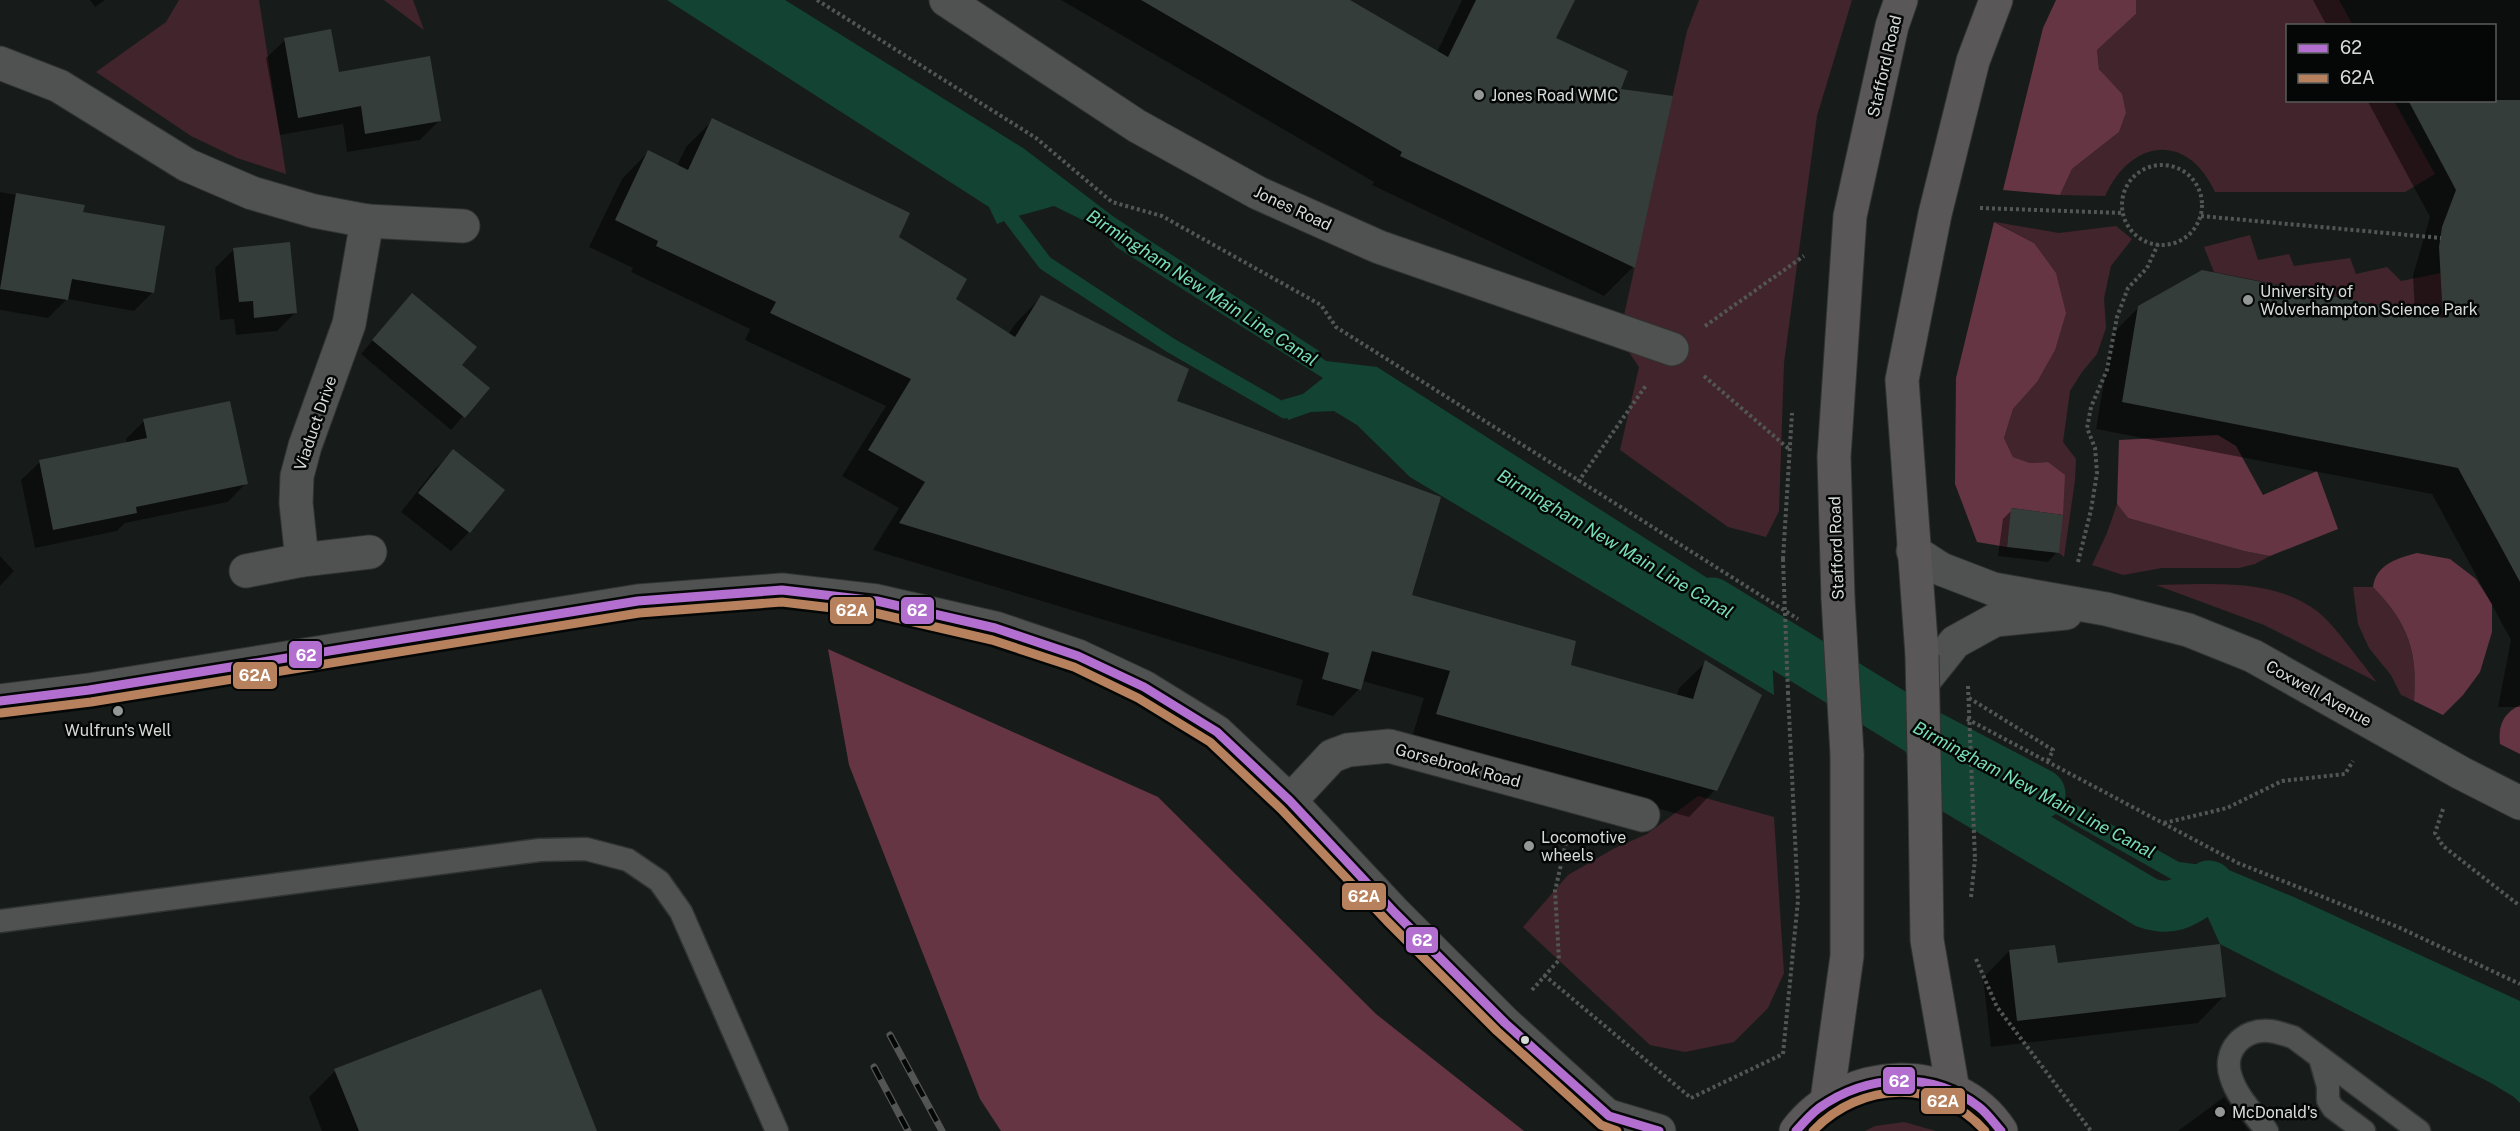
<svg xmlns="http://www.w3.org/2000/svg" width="2520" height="1131" font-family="'Public Sans',sans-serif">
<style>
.green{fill:#42242c}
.forest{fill:#653543}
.water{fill:#134433}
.pier{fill:#171c1a}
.shadow{fill:#0007}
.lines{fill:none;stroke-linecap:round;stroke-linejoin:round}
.stream{stroke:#134433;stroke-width:15}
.canal{stroke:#134433;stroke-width:51}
.building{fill:#343d39}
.service-casing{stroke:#313532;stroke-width:25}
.minor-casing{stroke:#313532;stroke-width:35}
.tertiary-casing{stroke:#313532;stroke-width:35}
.trunk-casing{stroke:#313532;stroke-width:35}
.path{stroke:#525655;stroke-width:4;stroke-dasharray:3 3;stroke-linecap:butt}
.service{stroke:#505251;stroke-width:22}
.minor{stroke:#505251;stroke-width:33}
.tertiary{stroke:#505251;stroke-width:33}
.trunk{stroke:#5a5758;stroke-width:33}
.rail-casing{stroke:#525554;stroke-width:7}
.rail{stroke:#040706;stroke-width:4.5;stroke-dasharray:14;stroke-linecap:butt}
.trunk-bridge-casing{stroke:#313532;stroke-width:35;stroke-linecap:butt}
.path-bridge{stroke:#525655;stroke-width:4;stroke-dasharray:3 3;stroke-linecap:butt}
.trunk-bridge{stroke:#5a5758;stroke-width:33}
.bus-1-casing{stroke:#040706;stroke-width:14}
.bus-2-casing{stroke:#040706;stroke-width:14}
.bus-1{stroke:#b36fd0;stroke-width:9}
.bus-2{stroke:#b6815c;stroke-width:9}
.poi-dot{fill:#939896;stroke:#040706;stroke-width:2}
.bus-dot{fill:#d6dbd8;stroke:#040706;stroke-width:2}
.labels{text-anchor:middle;stroke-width:5;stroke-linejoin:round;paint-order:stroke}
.street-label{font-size:16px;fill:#d6dbd8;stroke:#040706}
.poi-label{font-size:16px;fill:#d6dbd8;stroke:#040706;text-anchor:start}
.water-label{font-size:18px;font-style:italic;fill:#78dcb5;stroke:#040706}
.line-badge{stroke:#040706;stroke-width:2}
.badge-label{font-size:16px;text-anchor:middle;font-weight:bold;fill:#fff}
</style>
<rect width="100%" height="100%" fill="#171c1a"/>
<g class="green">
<polygon points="179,0 259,0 286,174 237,158 191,136 96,72 166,22"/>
<polygon points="384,0 413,0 424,30"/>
<polygon points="1699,0 1852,0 1817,116 1784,363 1779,511 1766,537 1728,527 1620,450 1639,367 1619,338 1687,31"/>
<path d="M2136 0H2339L2353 25 2288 26V100L2394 101 2435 174 2405 192H2215C2187 131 2131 139 2105 196L2060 195 2072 169 2119 132 2126 113 2099 68 2097 50 2136 14Z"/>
<polygon points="1995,222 2059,233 2116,226 2132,239 2111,266 2104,298 2106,328 2097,354 2082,372 2070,391 2063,442 2076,459 2075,480 2064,557 2059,553 2063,499 2048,462 2030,463 2013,457 2004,438 2013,409 2037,382 2034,243"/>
<polygon points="2250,235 2258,260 2289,254 2294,266 2350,258 2356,274 2387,267 2401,281 2441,273 2448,319 2214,272 2204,247"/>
<polygon points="2117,504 2128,518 2244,551 2270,556 2255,564 2239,568 2162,568 2123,575 2092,565 2107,533"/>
<path d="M2198 584C2240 584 2282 585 2317 611 2335 625 2361 663 2377 682L2264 625 2156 585Z"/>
<path d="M2353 587H2373C2408 623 2418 651 2414 701L2401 695 2391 675 2369 648 2358 624Z"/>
<polygon points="1698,796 1774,817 1784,973 1768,1008 1734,1042 1685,1052 1650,1045 1523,927 1568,875 1615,848 1647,834"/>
<polygon points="1904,1122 1936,1131 1865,1131 1875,1126"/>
</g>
<g class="forest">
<polygon points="2056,0 2136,0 2136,14 2097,50 2099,69 2122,94 2126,113 2119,132 2072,169 2060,195 2003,190 2043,28"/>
<polygon points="1994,222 2034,243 2056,273 2066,313 2055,350 2037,382 2013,409 2004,438 2013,457 2030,463 2048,462 2065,475 2063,515 2012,508 2007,547 1977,542 1955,484 1956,378"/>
<polygon points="2218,435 2236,446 2263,495 2317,471 2338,529 2270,556 2244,551 2128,518 2117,504 2119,440"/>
<path d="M2417 553 2450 559 2476 579 2492 604V632L2480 672 2463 695 2443 715 2414 701C2418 651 2408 623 2373 587 2376 564 2398 558 2417 553Z"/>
<polygon points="828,649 1158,797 1376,1014 1524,1131 1001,1131 980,1099 849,765"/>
<path d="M2520 705V754L2500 744C2498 725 2503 714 2520 705Z"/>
</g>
<g class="water">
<polygon points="667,0 785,0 1023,148 1114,217 1319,351 1319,356 1326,361 1377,367 1770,618 1774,695 1410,477 1357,425 1334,411 1311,412 1288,420 1282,400 1303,394 1323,378 1116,247 1103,230 1054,206 1011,218 997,224 989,207"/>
<path d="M1977 750 2179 862 2224 868 2296 898 2520 1001V1103L2514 1097 2491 1083 2220 944 2200 900C2176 918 2169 925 2140 911L2150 896 2169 900 2174 895 2178 886 2173 880 1978 770Z"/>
</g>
<polygon class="pier" points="1975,747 1994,756 1996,783 1976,771"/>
<g class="shadow">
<polygon points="90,0 105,0 95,7"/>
<polygon points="1061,0 1347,0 1437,52 1462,0 1573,0 1554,38 1619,90 1633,267 1604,296 1372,185 1374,182"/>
<polygon points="2313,0 2520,0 2520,707 2498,707 2511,640 2432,494 2096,429 2112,334 2139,307 2415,314 2413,275 2430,217 2367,100 2494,100 2494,26 2327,26"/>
<polygon points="285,40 338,73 439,121 420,140 347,152 343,124 280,135 266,58"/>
<polygon points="713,120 897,238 954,299 1008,335 1015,324 1041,297 1175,402 1410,596 1569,666 1677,696 1679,688 1706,662 1715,790 1689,817 1411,740 1424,698 1362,681 1359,689 1333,716 1296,705 1303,680 873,550 899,508 842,476 886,406 745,340 750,329 631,272 633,268 589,247 622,179 648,152 677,166 686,147"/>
<polygon points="0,192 83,206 82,213 153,292 134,311 67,299 48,318 0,310"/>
<polygon points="234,249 296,312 277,331 236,335 234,319 220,320 215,268"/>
<polygon points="400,308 460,365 488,388 451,430 361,354"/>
<polygon points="144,421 246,483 228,502 125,523 117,531 35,548 21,480 40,462 127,444 126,439"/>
<polygon points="454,451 503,490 469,532 451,551 401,512 435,469"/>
<polygon points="2012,510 2057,552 2048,562 1998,556 2003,519"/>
<polygon points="0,556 14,571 0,586"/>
<polygon points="2009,951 2056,964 2224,996 2198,1023 1991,1047 1983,978"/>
<polygon points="335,1071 595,1131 322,1131 309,1097"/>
<polygon points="2224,1097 2249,1131 2178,1131"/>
</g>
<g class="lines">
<polyline class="stream" points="1002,199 1011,218 1045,263 1170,345 1285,411 1303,405"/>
<g class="canal">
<polyline points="1712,603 1926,734 2040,794"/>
<path d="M1927 737 1948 785 2147 903C2175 912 2185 901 2209 886"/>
</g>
</g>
<g class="building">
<polygon points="1141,0 1350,0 1448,57 1476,0 1575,0 1556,38 1628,71 1621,89 1673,96 1635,268 1400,156 1402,152"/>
<polygon points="331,29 339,72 430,56 441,121 365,134 361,106 298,118 284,38"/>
<polygon points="2408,100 2520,100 2520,582 2458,468 2122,402 2138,306 2202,270 2443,318 2439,247 2442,227 2456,190"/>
<polygon points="712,118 910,213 899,237 967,279 956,299 1015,337 1041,295 1189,369 1177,401 1441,497 1412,595 1576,641 1571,665 1693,699 1705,660 1762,695 1717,791 1436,714 1450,671 1372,651 1361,690 1322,679 1329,653 899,523 925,482 868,450 911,379 770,313 776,302 656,246 658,241 615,220 648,150 688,170"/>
<polygon points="16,193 85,205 83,212 165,226 154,293 72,279 68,300 0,289"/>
<polygon points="290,242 297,313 254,318 253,301 239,302 233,248"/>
<polygon points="412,293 477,347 462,365 490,388 465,418 372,340"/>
<polygon points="230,401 248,484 136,507 137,513 53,530 39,460 147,438 143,419"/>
<polygon points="453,449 505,490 470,533 418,493"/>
<polygon points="2011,508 2063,515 2059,553 2007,547"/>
<polygon points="2220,944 2226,997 2017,1021 2009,950 2055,945 2058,963"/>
<polygon points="541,989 597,1131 359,1131 334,1069"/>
</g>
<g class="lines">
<g class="service-casing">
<g id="service">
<polyline points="0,921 540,850 586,849 628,860 659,881 681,912 777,1131"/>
<polyline points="2320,1058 2328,1086 2328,1100 2333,1108 2364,1131"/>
<path d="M2267 1131C2255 1115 2237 1097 2231 1077 2222 1051 2243 1028 2270 1031 2278 1032 2286 1035 2293 1037L2419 1131"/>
</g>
</g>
<g class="minor-casing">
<g id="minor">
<polyline points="946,0 1137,126 1258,193 1379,247 1672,349"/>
<polyline points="0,63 59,86 187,165 252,193 314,211 367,221 349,324 305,446 297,476 296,503 302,560 370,552"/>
<polyline points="367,221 463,226"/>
<polyline points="1913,551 1941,569 1993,589 2106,609 2188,630 2253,656 2461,773 2520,803"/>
<polyline points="246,571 302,560"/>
<polyline points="1923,682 1955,642 1995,620 2066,613"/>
<polyline points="1290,801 1332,756 1348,750 1389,746 1643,815"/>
</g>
</g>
<g class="tertiary-casing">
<g id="tertiary">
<polyline points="0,701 89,690 638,601 782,590 877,601 995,628 1078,656 1144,687 1217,732 1290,801 1395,913 1505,1023 1624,1131"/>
<polyline points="1609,1116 1659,1131"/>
</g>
</g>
<g class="trunk-casing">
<g id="trunk">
<polyline points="1838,598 1834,457 1850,216 1892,26 1901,0"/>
<polyline points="1922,655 1902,380 1935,214 1973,61 1996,0"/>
<polyline points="1925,800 1927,940 1953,1090"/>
<polyline points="1827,1100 1847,956 1847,754"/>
<path d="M1796 1131C1845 1066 1954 1060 2001 1131"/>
</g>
</g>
<g class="path">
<polyline points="817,0 1036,138 1112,202 1162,216 1321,305 1336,327 1798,619"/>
<circle cx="2162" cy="205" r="40"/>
<polyline points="1980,208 2123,213"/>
<polyline points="2201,216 2441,238"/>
<polyline points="1705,326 1804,256"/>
<polyline points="1704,376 1789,449"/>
<polyline points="1578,482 1647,384"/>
<polyline points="1783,559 1792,413"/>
<polyline points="2078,562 2091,510 2097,473 2095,448 2087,428 2091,407 2107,370 2117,317 2128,288 2147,268 2158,244"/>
<polyline points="1969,698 2053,750 2048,761"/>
<polyline points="1967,719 2238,863 2398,927 2520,984"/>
<polyline points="2443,809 2435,833 2443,846 2520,906"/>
<polyline points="2164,823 2227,808 2282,781 2345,774 2353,761"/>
<polyline points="1971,897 1975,859"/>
<polyline points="1976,959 1997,1007 2091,1131"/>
<polyline points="1544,975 1691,1098"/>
<polyline points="1532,990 1559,960 1555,891 1567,838"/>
<polyline points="1691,1098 1783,1054 1798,900 1788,693"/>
</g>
<use href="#service" class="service"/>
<use href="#minor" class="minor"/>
<use href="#tertiary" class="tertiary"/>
<use href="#trunk" class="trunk"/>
<g class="rail-casing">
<g id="rail">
<polyline points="890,1035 942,1131"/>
<polyline points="874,1067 908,1131"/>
</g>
</g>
<use href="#rail" class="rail"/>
<g class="trunk-bridge-casing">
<g id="trunk-bridge">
<polyline points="1838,598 1847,754"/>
<polyline points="1922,655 1925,800"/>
</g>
</g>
<g class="path-bridge">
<polyline points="1783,559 1788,693"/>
<polyline points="1968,686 1975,859"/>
</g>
<use href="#trunk-bridge" class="trunk-bridge"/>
<g class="bus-1-casing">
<g id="bus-1">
<polyline points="0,701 89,690 638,601 782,590 877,601 995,628 1078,656 1144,687 1217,732 1290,801 1395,913 1505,1023 1609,1116 1659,1131"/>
<path d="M1796 1131C1803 1123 1811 1114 1819 1108 1867 1074 1931 1070 1979 1107 1987 1113 1994 1123 2001 1131"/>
</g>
</g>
<g class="bus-2-casing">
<g id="bus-2">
<polyline points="1,713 91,702 639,613 782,602 875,613 992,640 1074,667 1138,698 1210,742 1281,809 1387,921 1497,1031 1601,1125 1617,1131"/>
<path d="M1813 1131C1861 1081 1938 1078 1985 1131"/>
</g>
</g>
<use href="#bus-1" class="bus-1"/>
<use href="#bus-2" class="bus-2"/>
</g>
<g class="poi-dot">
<circle cx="1479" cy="95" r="6"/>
<circle cx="2248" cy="300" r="6"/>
<circle cx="118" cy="711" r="6"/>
<circle cx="1529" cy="846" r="6"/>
<circle cx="2220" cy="1112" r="6"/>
</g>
<circle class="bus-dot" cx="1525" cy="1040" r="5"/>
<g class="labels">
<g class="street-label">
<text transform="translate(1884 66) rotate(-77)" y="6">Stafford Road</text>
<text transform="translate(1293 208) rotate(25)" y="6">Jones Road</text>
<text transform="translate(315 423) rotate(-71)" y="6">Viaduct Drive</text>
<text transform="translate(1836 548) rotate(-92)" y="6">Stafford Road</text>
<text transform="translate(2319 693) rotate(29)" y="6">Coxwell Avenue</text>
<text transform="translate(1458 765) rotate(15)" y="6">Gorsebrook Road</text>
</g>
<g class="poi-label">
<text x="1491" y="101">Jones Road WMC</text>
<text x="2260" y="297">University of<tspan x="2260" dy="18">Wolverhampton Science Park</tspan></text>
<text x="118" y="736" text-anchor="middle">Wulfrun's Well</text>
<text x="1541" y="843">Locomotive<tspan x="1541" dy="18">wheels</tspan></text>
<text x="2232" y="1118">McDonald's</text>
</g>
<g class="water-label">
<text transform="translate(1202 288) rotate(33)" y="6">Birmingham New Main Line Canal</text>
<text transform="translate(1615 544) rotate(31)" y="6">Birmingham New Main Line Canal</text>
<text transform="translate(2034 790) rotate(28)" y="6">Birmingham New Main Line Canal</text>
</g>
</g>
<g class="line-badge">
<rect x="900" y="596" width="35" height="29" rx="6" fill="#b36fd0"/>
<rect x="829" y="596" width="46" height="29" rx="6" fill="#b6815c"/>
<rect x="288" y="640" width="35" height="29" rx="6" fill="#b36fd0"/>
<rect x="232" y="661" width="46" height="29" rx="6" fill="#b6815c"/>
<rect x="1341" y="882" width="46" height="29" rx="6" fill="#b6815c"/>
<rect x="1405" y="926" width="34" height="28" rx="6" fill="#b36fd0"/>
<rect x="1882" y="1066" width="34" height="29" rx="6" fill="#b36fd0"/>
<rect x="1920" y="1087" width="46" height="28" rx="6" fill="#b6815c"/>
</g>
<g class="badge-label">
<text x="917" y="616">62</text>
<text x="852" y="616">62A</text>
<text x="306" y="661">62</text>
<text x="255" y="681">62A</text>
<text x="1364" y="902">62A</text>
<text x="1422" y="946">62</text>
<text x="1899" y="1087">62</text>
<text x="1943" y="1107">62A</text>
</g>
<rect x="2286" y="24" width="210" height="78" fill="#040706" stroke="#585c5a" stroke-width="1.5"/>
<rect x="2298" y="44" width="30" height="9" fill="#b36fd0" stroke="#585c5a" stroke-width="1.5"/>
<text x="2340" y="54" font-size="18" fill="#d6dbd8">62</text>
<rect x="2298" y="74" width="30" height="9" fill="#b6815c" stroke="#585c5a" stroke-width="1.5"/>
<text x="2340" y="84" font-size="18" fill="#d6dbd8">62A</text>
</svg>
